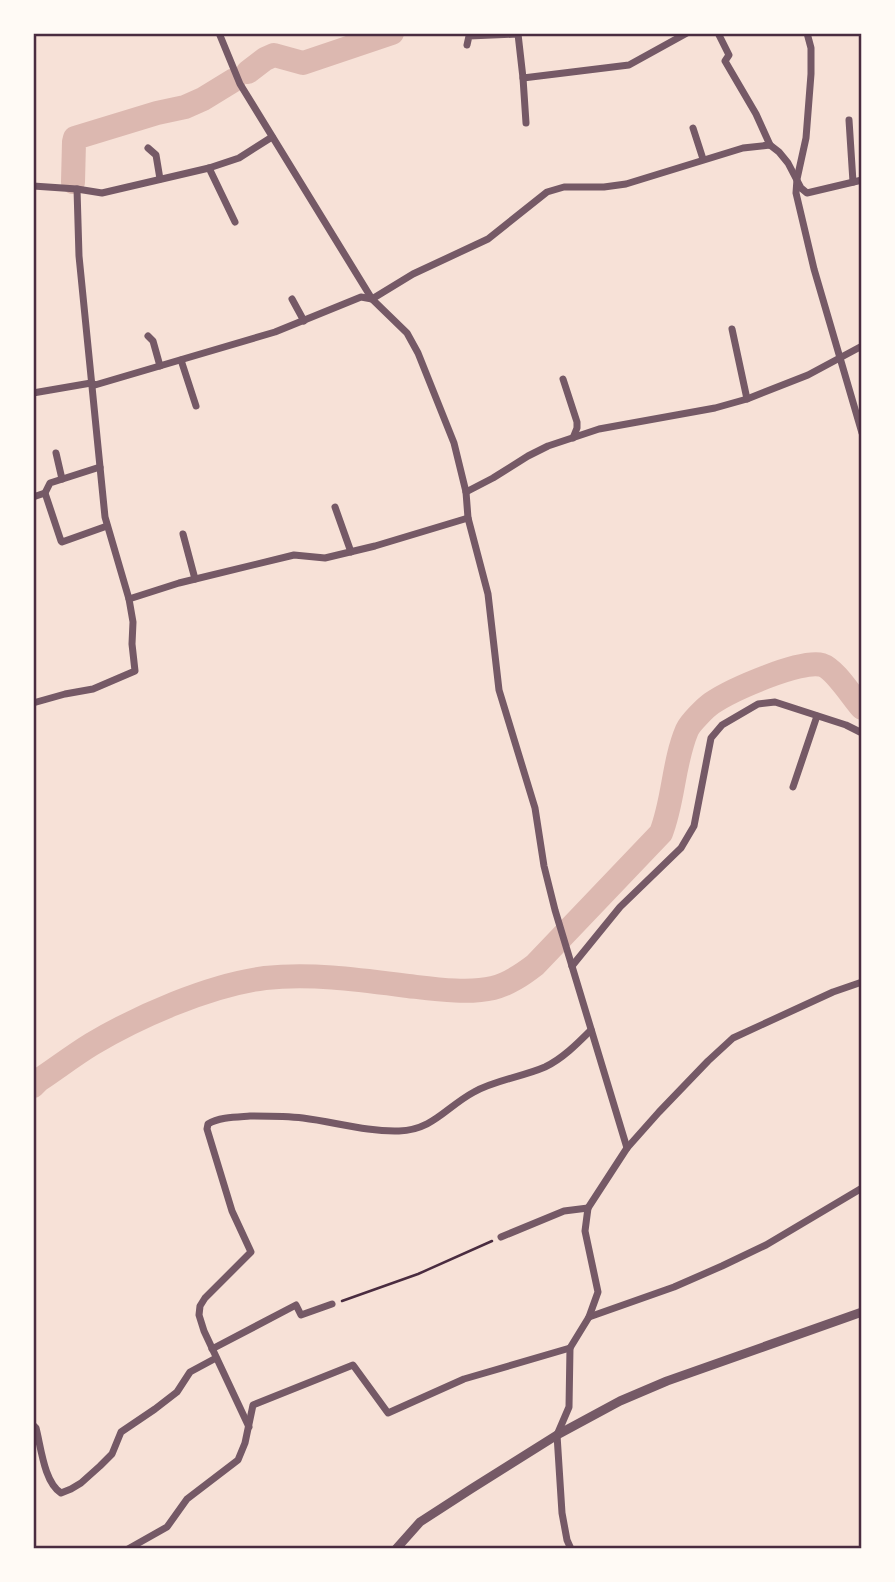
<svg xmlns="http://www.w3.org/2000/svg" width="895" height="1582" font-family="'Asap Condensed',sans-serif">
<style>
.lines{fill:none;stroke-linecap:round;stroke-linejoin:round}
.river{stroke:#dcb8b0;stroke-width:24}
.path{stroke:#4a2c40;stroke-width:2.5}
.minor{stroke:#755966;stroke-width:7}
.tertiary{stroke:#755966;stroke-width:9}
.neatline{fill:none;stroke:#4a2c40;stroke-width:2.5}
</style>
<rect width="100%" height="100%" fill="#f7e1d7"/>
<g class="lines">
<g class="river">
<polyline points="248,72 265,59 274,55 303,63 392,33"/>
<polyline points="73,182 74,142 75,138 157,113 185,107 203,99 234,80"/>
<path d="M33 1086 39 1080C57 1068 74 1055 92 1044 139 1016 210 985 265 978 313 973 361 980 408 986 434 989 468 994 493 988 509 984 522 975 535 965L661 833C674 800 673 763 687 730 690 723 706 707 712 703 731 690 801 659 822 665 835 669 852 697 862 708"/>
</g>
<polyline class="path" points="342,1301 418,1274 492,1241"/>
<g class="minor">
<polyline points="219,33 240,84 372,299 407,333 418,353 454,443 466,492 468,518 488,594 499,690 535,808 544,866 555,910 627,1148"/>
<polyline points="718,33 729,55 725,61 756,114 770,145"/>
<polyline points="807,33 811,48 811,74 806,138 797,179 796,193 814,269 862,433"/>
<polyline points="467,45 469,36 518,34 523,78 629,65 687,33"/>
<polyline points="523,78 526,123"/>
<polyline points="849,120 853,182"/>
<polyline points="693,128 703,159"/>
<polyline points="148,148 156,155 160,179"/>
<polyline points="209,168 235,222"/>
<polyline points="33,186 77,189 102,193 209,168 239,158 272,137"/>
<polyline points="77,189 79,256 105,517 129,599"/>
<polyline points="292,299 304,321"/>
<polyline points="732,329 747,399"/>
<polyline points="148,336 153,341 160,366"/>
<polyline points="181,360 196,406"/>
<polyline points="563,379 577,422 577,428 573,438"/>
<polyline points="33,393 91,383 95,385 275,332 361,297 372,299 413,274 488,239 547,192 564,187 604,187 626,184 743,148 770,145 779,152 788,163 801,188 807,193 862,180"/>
<polyline points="56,453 62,479"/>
<polyline points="466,492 493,478 528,456 548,446 599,429 715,408 747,399 808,375 862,346"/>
<polyline points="45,493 61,541 62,542 107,526"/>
<polyline points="33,497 45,493 50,483 100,467"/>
<polyline points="335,507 351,552"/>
<polyline points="183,534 195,579"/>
<polyline points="33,703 65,694 93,689 135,671 132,644 133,622 129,599 179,583 294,555 325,558 375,546 468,518"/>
<polyline points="793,787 817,716"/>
<polyline points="572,966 620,907 681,848 694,826 711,738 722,725 758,704 775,702 846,725 862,733"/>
<polyline points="501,1237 564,1211 588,1208"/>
<polyline points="589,1317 674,1287 722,1266 766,1245 862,1188"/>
<polyline points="212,1349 296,1305 301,1315 332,1304"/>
<path d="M33 1425 36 1428C41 1447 44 1482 61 1493L71 1489 81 1483 100 1466 112 1454 121 1432 155 1409 177 1392 190 1372 216 1358"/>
<path d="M249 1427 204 1331 199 1315 200 1306 205 1298 251 1252 232 1211 207 1129 208 1124C219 1117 237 1117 250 1116 268 1116 286 1116 303 1118 335 1122 367 1132 399 1131 433 1130 446 1107 474 1092 495 1080 522 1077 545 1067 562 1059 577 1044 591 1030"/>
<polyline points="128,1549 167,1527 187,1499 238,1460 245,1443 253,1405 353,1365 388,1413 464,1379 570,1348"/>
<polyline points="571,1549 567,1540 562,1513 557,1435 569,1407 570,1348 589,1317 598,1292 585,1231 588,1208 627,1148 659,1112 708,1061 733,1038 833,992 862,982"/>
</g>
<polyline class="tertiary" points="396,1549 420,1522 471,1489 557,1435 620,1401 667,1381 862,1312"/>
</g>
<rect width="895" height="1582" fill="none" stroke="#fffaf5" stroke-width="70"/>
<rect x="35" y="35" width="825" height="1512" class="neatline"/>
</svg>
